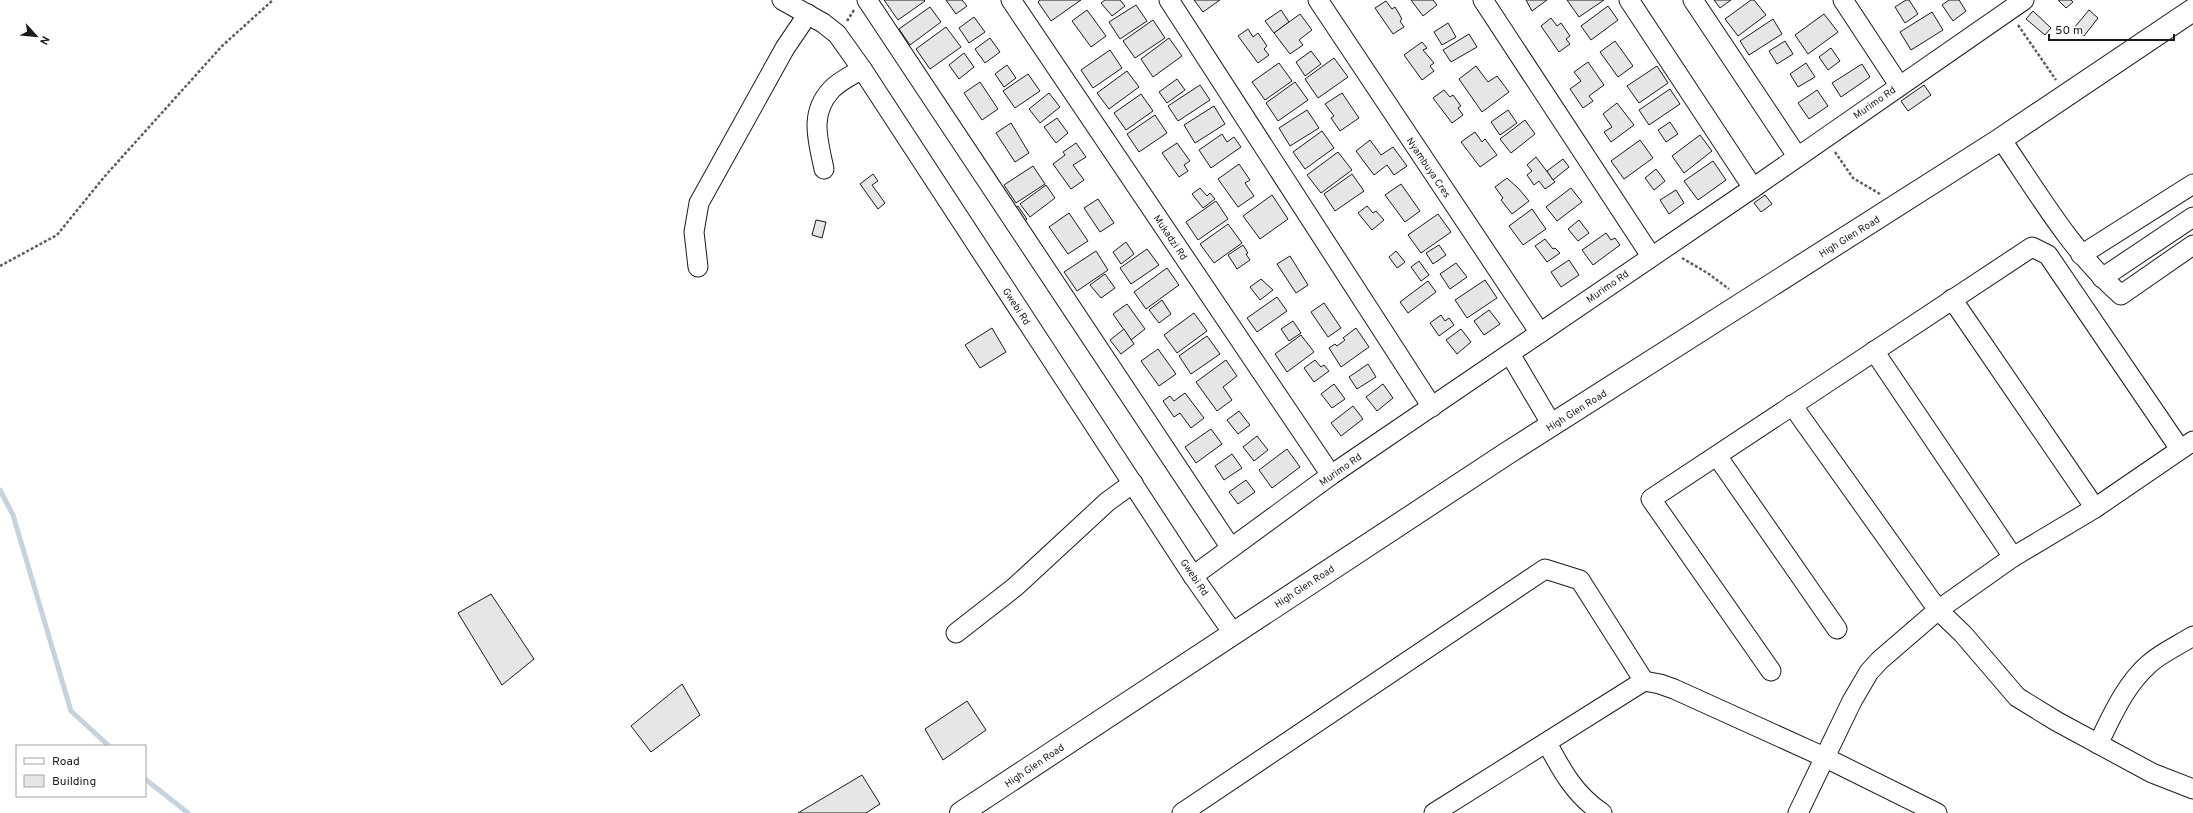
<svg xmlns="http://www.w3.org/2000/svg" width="2193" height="813" font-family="Overpass,sans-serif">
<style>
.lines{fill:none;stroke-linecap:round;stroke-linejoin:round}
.stream{stroke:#c6d2dc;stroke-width:5}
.building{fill:#e6e6e6;stroke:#1a1a1a}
.minor-casing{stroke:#1a1a1a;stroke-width:21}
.major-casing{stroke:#1a1a1a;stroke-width:24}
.path{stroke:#5f5f5f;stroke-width:2.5;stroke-dasharray:3 2;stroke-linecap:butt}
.minor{stroke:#fff;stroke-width:19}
.major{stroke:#fff;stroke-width:22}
.labels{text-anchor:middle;stroke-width:3;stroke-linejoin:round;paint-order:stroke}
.street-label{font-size:10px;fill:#1a1a1a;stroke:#fff}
</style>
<rect width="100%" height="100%" fill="#fff"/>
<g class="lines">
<g class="stream">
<polyline points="0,490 13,515 71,711 109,746"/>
<polyline points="145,779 188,813"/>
</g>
</g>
<g class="building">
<polygon points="884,0 924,0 925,1 898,20"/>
<polygon points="946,0 962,0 967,6 956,14"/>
<polygon points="1040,0 1081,0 1051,21 1038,2"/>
<polygon points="1105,0 1120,0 1125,6 1112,16 1101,3"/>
<polygon points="1194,0 1220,0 1203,12"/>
<polygon points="1411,0 1433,0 1437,5 1423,16"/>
<polygon points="1526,0 1547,0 1532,11"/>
<polygon points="1567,0 1604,0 1579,17"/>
<polygon points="1714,0 1731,0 1720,8"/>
<polygon points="1751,0 1754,0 1766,15 1738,36 1725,19"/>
<polygon points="1906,0 1909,0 1918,14 1905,23 1895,7"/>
<polygon points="1949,0 1959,0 1966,11 1953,21 1942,5"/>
<polygon points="2058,0 2071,0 2073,2 2066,8"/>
<polygon points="1386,1 1392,9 1395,7 1402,19 1400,21 1404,27 1393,34 1375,8"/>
<polygon points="1136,5 1147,21 1120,39 1109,22"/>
<polygon points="1608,6 1618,20 1591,40 1581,26"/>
<polygon points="930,7 941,22 910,45 899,29"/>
<polygon points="1087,10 1106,36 1091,47 1072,21"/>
<polygon points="1281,10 1289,22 1274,33 1265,21"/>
<polygon points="2089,10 2098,18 2084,36 2074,28"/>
<polygon points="2033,11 2051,28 2045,35 2026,19"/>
<polygon points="1932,12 1943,30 1911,50 1900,32"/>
<polygon points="1300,14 1312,30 1299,40 1303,45 1290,54 1274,33"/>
<polygon points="1824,14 1838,32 1808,54 1795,35"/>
<polygon points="974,17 985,32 969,43 959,28"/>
<polygon points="1551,18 1557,26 1561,23 1570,36 1566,39 1570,44 1559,52 1541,26"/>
<polygon points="1773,19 1782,34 1749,55 1740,41"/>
<polygon points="1153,20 1165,38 1135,58 1123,41"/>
<polygon points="1448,23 1456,37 1442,45 1434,32"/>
<polygon points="946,27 961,47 930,69 916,49"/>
<polygon points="1248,29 1253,37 1258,33 1267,46 1264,49 1269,55 1258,63 1238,36"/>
<polygon points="1469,34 1477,47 1451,62 1443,50"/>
<polygon points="990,38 1000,52 985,63 975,49"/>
<polygon points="1169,38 1182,56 1153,77 1141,59"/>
<polygon points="1615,41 1633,66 1618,77 1600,52"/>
<polygon points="1785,41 1793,54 1777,64 1769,51"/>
<polygon points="1422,42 1427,48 1423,50 1434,63 1430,66 1434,71 1422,80 1404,55"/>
<polygon points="1831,48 1840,61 1828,70 1819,57"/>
<polygon points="1110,50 1122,68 1093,88 1081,70"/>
<polygon points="1311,51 1321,64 1305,76 1296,62"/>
<polygon points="964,53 974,67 959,79 949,65"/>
<polygon points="1334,58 1348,77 1318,98 1305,79"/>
<polygon points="1588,62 1604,85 1589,96 1593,101 1583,108 1570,89 1581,81 1574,72"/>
<polygon points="1279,63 1292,81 1265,100 1252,82"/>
<polygon points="1806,63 1815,77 1798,87 1790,74"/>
<polygon points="1862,64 1870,77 1841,97 1832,83"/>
<polygon points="1007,65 1016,78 1004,87 995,74"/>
<polygon points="1476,66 1488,82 1497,76 1509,92 1482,112 1459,79"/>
<polygon points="1657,66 1668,83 1639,103 1627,86"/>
<polygon points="1127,71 1139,87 1109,109 1097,93"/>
<polygon points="1028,74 1040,91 1015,108 1003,91"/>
<polygon points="1177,79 1185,90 1167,103 1159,92"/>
<polygon points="980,82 998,109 982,120 964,93"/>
<polygon points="1295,82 1308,100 1278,121 1266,103"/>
<polygon points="1200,85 1210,100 1178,121 1168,106"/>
<polygon points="1924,85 1931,95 1908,111 1901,101"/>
<polygon points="1670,89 1680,104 1649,125 1639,110"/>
<polygon points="1444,90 1450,97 1453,95 1461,106 1458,108 1463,115 1452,123 1433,98"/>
<polygon points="1817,90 1828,106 1809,119 1798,103"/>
<polygon points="1049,93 1060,107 1040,123 1029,109"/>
<polygon points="1342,93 1359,118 1340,131 1331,118 1334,116 1325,104"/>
<polygon points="1141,94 1153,111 1126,130 1114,113"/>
<polygon points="1617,103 1634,125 1611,142 1604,132 1612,127 1603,114"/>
<polygon points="1214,106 1225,124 1195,143 1184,125"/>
<polygon points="1307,110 1319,128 1290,146 1279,128"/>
<polygon points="1508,110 1517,123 1500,135 1491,122"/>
<polygon points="1155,115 1167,133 1139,152 1127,134"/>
<polygon points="1057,118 1068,133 1056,143 1044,127"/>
<polygon points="1525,120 1535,134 1511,153 1500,139"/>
<polygon points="1670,122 1678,134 1666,142 1658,130"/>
<polygon points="1011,123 1029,153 1015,162 996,133"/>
<polygon points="1322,131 1334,148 1305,169 1293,152"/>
<polygon points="1475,132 1482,142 1485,139 1497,155 1480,167 1461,142"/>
<polygon points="1222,134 1227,142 1234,137 1241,147 1211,168 1199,150"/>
<polygon points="1700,135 1712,151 1684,173 1672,156"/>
<polygon points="1370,140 1381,155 1393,147 1407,166 1394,175 1387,165 1374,175 1356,151"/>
<polygon points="1640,140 1653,158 1624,179 1611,161"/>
<polygon points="1076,143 1086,157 1073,165 1084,180 1071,189 1053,164 1065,155 1063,152"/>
<polygon points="1177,143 1190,161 1184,165 1188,171 1179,177 1162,153"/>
<polygon points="1338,152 1352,170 1321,193 1307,175"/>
<polygon points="1536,157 1555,182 1545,189 1539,181 1534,185 1527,175 1532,171 1527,165"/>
<polygon points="1563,159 1569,167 1553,180 1547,171"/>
<polygon points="1713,161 1726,180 1698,200 1684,181"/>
<polygon points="1239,164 1250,180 1245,183 1254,196 1238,207 1218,179"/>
<polygon points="1033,166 1045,184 1016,203 1004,185"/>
<polygon points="1656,169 1665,181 1654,190 1645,178"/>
<polygon points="873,174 878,181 872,185 885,203 878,209 860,184"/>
<polygon points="1352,174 1364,191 1335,211 1324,194"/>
<polygon points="1507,178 1519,189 1529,201 1512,214 1501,200 1503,198 1495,187"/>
<polygon points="1401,184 1420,211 1405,222 1385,195"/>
<polygon points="1046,185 1055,198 1030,217 1020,204"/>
<polygon points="1200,188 1207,196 1210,193 1215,199 1203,208 1192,194"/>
<polygon points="1571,188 1582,202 1557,221 1546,207"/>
<polygon points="1676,190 1684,203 1669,214 1660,200"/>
<polygon points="1272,195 1288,219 1260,239 1243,216"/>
<polygon points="1765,195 1772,204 1761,212 1754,203"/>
<polygon points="1098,199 1114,223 1100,232 1084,208"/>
<polygon points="1216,201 1228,219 1198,240 1186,222"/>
<polygon points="1018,206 1027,219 1023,222 1014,209"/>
<polygon points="1367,206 1373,213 1376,211 1384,220 1372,230 1358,213"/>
<polygon points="1532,209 1546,229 1523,245 1509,226"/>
<polygon points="1069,213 1088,241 1068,254 1049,227"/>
<polygon points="1438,214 1451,232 1421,253 1408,235"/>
<polygon points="816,220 826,222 822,238 812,235"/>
<polygon points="1579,220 1589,233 1578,241 1568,229"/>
<polygon points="1228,224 1242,243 1214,263 1200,244"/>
<polygon points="1606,233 1611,240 1615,238 1620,245 1593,265 1582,250"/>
<polygon points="1545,239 1553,249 1555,248 1560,253 1547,262 1535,246"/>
<polygon points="1126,242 1134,254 1121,264 1113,252"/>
<polygon points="1243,245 1248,253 1246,254 1250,260 1237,269 1228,255"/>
<polygon points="1439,245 1446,255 1433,264 1426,253"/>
<polygon points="1147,249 1159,265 1131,284 1120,268"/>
<polygon points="1096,251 1108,270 1077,291 1064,272"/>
<polygon points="1396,251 1405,262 1397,268 1389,257"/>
<polygon points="1290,256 1308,285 1296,293 1277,264"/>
<polygon points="1569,260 1579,275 1561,287 1551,272"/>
<polygon points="1419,261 1429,275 1421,281 1411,267"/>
<polygon points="1456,263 1467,277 1450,289 1440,274"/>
<polygon points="1167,268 1179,285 1146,309 1134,292"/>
<polygon points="1105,274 1115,288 1101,298 1090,285"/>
<polygon points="1261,279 1273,290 1260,300 1250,287"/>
<polygon points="1485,280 1497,298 1467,318 1455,300"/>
<polygon points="1428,281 1436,292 1408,313 1400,302"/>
<polygon points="1277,297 1287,311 1257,332 1247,318"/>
<polygon points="1162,300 1171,314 1159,323 1149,310"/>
<polygon points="1324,303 1341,328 1328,337 1311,312"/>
<polygon points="1127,304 1145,329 1131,340 1113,314"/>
<polygon points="1489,310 1500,324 1484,335 1474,321"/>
<polygon points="1194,313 1207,331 1177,353 1164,335"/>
<polygon points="1441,315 1445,321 1449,318 1454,325 1439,336 1430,323"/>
<polygon points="1293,321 1301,333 1289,341 1281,329"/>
<polygon points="992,328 1006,352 980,368 965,345"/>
<polygon points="1356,328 1369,347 1341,367 1329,348 1335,344 1337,346 1345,340 1343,338"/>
<polygon points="1124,329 1134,344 1121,354 1110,340"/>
<polygon points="1461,329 1471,342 1457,354 1446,340"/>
<polygon points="1301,335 1314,352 1287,372 1275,354"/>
<polygon points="1207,336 1220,354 1191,374 1179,356"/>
<polygon points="1158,349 1176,374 1159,386 1141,361"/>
<polygon points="1226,360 1237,376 1223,387 1232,400 1217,411 1196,382"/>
<polygon points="1315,360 1321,367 1324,365 1329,371 1314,382 1304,368"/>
<polygon points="1368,364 1376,377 1357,389 1349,377"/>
<polygon points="1334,384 1345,399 1332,408 1321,394"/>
<polygon points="1383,384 1393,398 1377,411 1366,397"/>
<polygon points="1185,393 1204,418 1191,428 1180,413 1174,417 1163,401 1170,396 1174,401"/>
<polygon points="1353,406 1363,419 1341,436 1331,423"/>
<polygon points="1239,411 1250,425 1238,434 1227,420"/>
<polygon points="1211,429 1222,444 1196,463 1185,447"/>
<polygon points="1257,436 1268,450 1254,461 1243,447"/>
<polygon points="1287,449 1300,467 1272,488 1259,470"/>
<polygon points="1232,454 1242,468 1224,480 1215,466"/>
<polygon points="1246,480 1255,492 1238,504 1229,492"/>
<polygon points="491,594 534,659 502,685 458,613"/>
<polygon points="682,684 700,715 651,752 631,726"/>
<polygon points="967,701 986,730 943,760 925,729"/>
<polygon points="862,775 880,804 866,813 798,813"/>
</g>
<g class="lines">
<g class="minor-casing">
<g id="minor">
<polyline points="782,0 823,23 837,34 862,69 1193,576 1233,633"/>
<polyline points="867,0 1231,548"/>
<polyline points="1011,0 1331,475"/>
<polyline points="1169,0 1432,407"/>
<polyline points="1318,0 1540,333"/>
<polyline points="1483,0 1651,256"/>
<polyline points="1629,0 1753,188"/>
<polyline points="1693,0 1797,156"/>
<polyline points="1843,0 1899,85"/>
<path d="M2001 139C2038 193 2072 252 2121 295L2193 245"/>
<path d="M824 169C818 140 809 114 831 90 839 81 853 75 862 69"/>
<polyline points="2081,255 2193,184"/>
<polyline points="698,267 694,232 699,203 785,48 808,14"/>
<polyline points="2102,278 2193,217"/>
<polyline points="1952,299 2095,508"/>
<polyline points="1874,351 2013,557"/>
<polyline points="1510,354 1552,425"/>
<polyline points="1792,405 1938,610 1963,634 2017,697 2056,721 2152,773 2193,789"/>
<polyline points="1717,456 1837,629"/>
<polyline points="1193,576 1331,475 1753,188 2024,0"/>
<polyline points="956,633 1015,587 1107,502 1133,483"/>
<polyline points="1771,671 1651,499 2032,247 2048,255 2180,449"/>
<path d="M1547 743C1562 771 1575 795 1602 813"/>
<path d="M2098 744C2112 716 2125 685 2149 664 2161 653 2179 645 2193 636"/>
<polyline points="1182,813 1545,569 1580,580 1644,681"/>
<polyline points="1434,813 1644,681 1660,684 1674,689 1824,757 1937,813"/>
<polyline points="1798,813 1852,701 1869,672 1880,660 1938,610 2013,557 2095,508 2193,441"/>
</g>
</g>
<g class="major-casing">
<polyline id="major" points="961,813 1506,454 2001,139 2193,10"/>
</g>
<g class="path">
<polyline points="847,21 854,10"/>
<polyline points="2018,25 2056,80"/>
<polyline points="1835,152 1853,178 1880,194"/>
<polyline points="1682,258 1709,274 1729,289"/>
<polyline points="0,266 57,235 105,176 222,46 273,0"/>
</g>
<use href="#minor" class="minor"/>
<use href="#major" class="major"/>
</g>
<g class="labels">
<g class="street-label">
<text transform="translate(1874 102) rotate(-35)" y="4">Murimo Rd</text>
<text transform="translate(1429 167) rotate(56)" y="4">Nyambuya Cres</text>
<text transform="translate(1849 236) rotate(-32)" y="4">High Glen Road</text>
<text transform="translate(1171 237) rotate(56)" y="4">Mukadzi Rd</text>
<text transform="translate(1607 286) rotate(-35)" y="4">Murimo Rd</text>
<text transform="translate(1017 306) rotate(57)" y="4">Gwebi Rd</text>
<text transform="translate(1576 410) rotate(-32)" y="4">High Glen Road</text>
<text transform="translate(1340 469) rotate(-35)" y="4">Murimo Rd</text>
<text transform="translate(1195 577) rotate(56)" y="4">Gwebi Rd</text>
<text transform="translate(1304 586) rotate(-33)" y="4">High Glen Road</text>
<text transform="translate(1034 765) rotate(-34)" y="4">High Glen Road</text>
</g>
</g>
<rect x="16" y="745" width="130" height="52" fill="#ffffff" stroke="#a3a3a3"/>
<rect x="24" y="758" width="20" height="6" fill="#ffffff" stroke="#a3a3a3"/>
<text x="52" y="765" font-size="12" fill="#1a1a1a">Road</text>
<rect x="24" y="775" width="20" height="12" fill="#e6e6e6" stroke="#a3a3a3"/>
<text x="52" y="785" font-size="12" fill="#1a1a1a">Building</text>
<g transform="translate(36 36) rotate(117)" stroke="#ffffff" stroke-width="3" paint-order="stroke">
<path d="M0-3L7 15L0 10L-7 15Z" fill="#1a1a1a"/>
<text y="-6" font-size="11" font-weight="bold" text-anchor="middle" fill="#1a1a1a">N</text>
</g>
<path d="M2049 34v6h125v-6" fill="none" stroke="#1a1a1a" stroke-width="2"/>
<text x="2055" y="34" font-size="12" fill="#1a1a1a" stroke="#ffffff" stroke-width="3" paint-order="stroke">50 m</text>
</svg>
